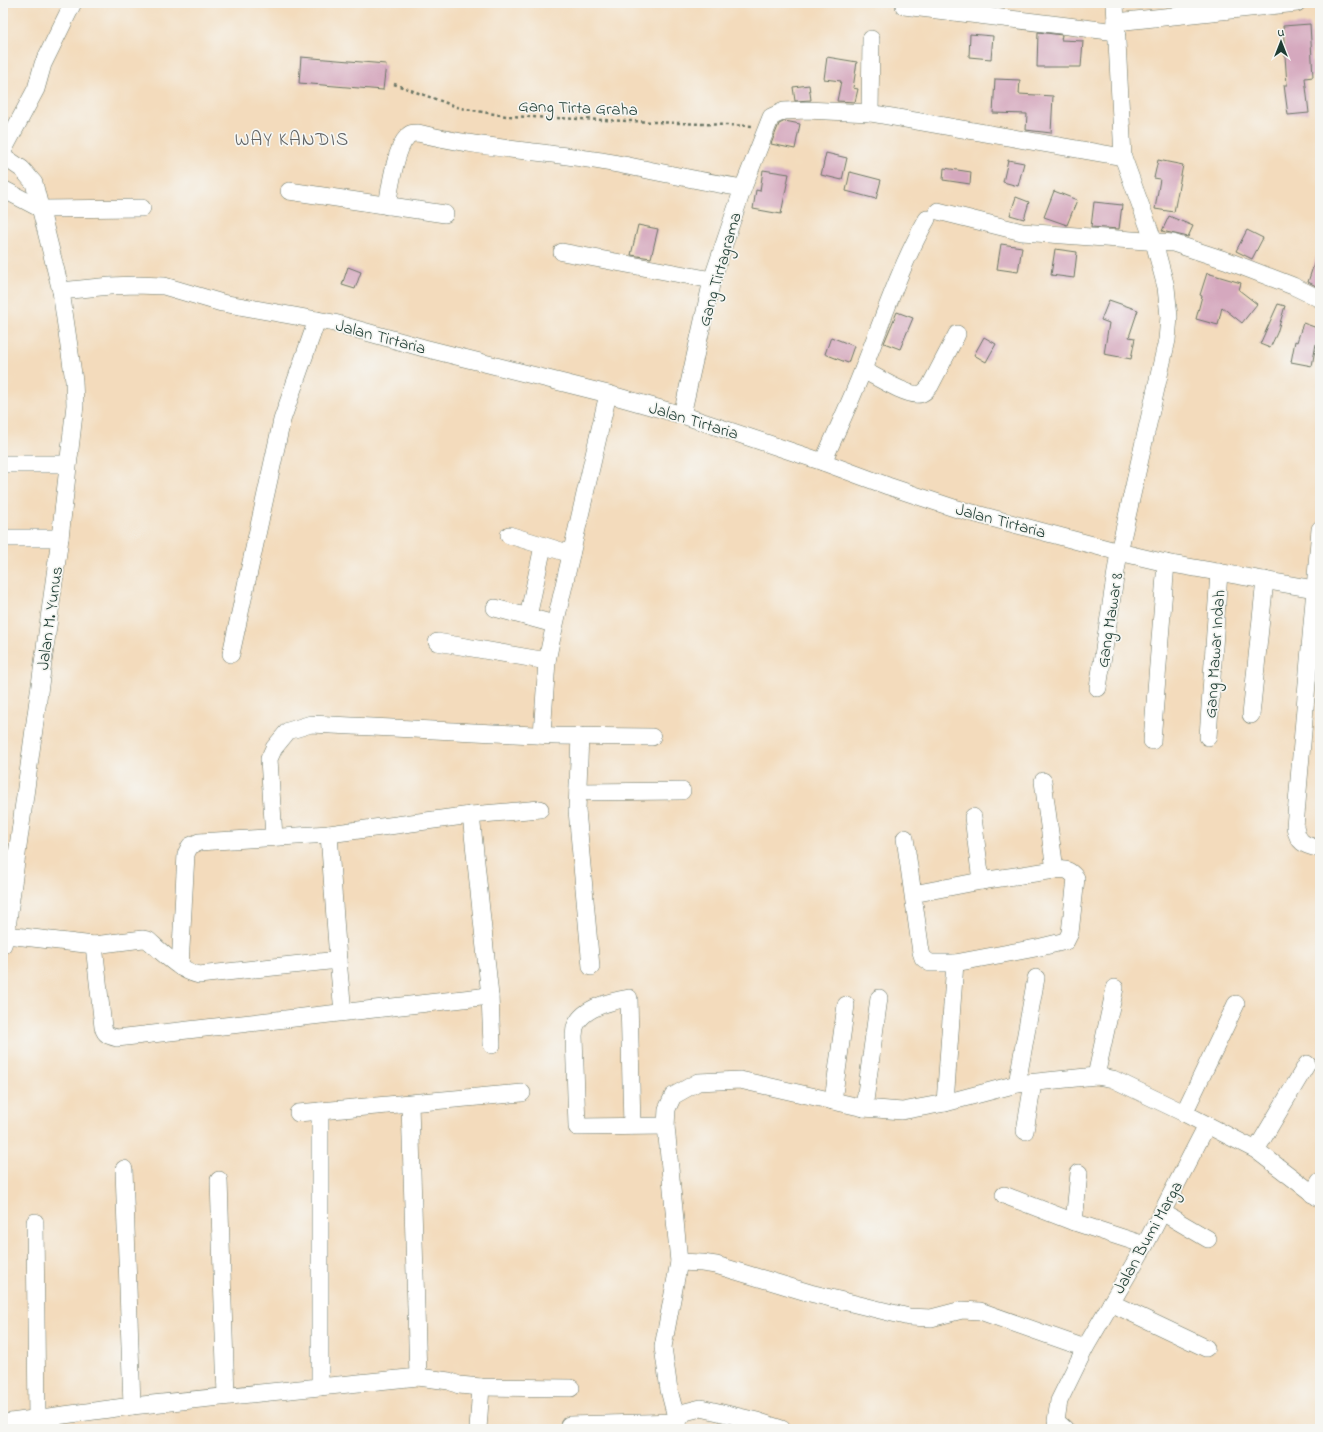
<svg xmlns="http://www.w3.org/2000/svg" width="1323" height="1432" font-family="'Indie Flower',sans-serif">
<style>
.building{fill:#d5a8be}
.lines{fill:none;stroke-linecap:round;stroke-linejoin:round}
.minor-casing{stroke:#697464;stroke-width:18}
.path{stroke:#697464;stroke-width:2.5;stroke-dasharray:3 3;stroke-linecap:butt}
.minor{stroke:#fff;stroke-width:17}
.labels{text-anchor:middle;stroke-width:3.5;stroke-linejoin:round;paint-order:stroke}
.street-label{font-size:17px;fill:#1f3d34;stroke:#f6f6f2}
.quarter-label{font-size:19px;letter-spacing:1px;fill:#5f6264;stroke:#f6f6f2}
</style>
<rect width="100%" height="100%" fill="#f6f6f2"/>
<filter id="ink" filterUnits="userSpaceOnUse"><feTurbulence type="fractalNoise" baseFrequency=".025" numOctaves="2"/><feDisplacementMap in="SourceGraphic" scale="8" xChannelSelector="R" yChannelSelector="G"/><feConvolveMatrix kernelMatrix="1 2 1 2 8 2 1 2 1" color-interpolation-filters="sRGB"/></filter>
<filter id="wash" filterUnits="userSpaceOnUse"><feTurbulence type="fractalNoise" baseFrequency=".012" numOctaves="4" result="noise"/><feDisplacementMap in="SourceGraphic" scale="16" xChannelSelector="R" yChannelSelector="G"/><feGaussianBlur stdDeviation="0.9" result="paint"/><feColorMatrix in="noise" values="0 0 0 0 0 0 0 0 0 0 0 0 0 0 0 0 0 1.4 0 .05"/><feComposite in="paint" operator="in"/></filter>
<g filter="url(#wash)">
<rect width="100%" height="100%" fill="#f3dbbc"/>
<g id="blocks">
<g class="building">
<polygon points="1310,24 1313,77 1305,78 1309,113 1288,115 1284,85 1287,85 1283,26"/>
<polygon points="1038,32 1062,35 1061,40 1083,41 1081,67 1037,67"/>
<polygon points="970,34 993,36 991,59 969,57"/>
<polygon points="301,57 386,64 383,90 299,83"/>
<polygon points="827,57 857,62 853,88 858,89 855,102 837,101 841,81 824,79"/>
<polygon points="995,79 1020,80 1019,94 1053,96 1051,133 1026,130 1027,114 993,113"/>
<polygon points="809,85 811,100 795,101 793,87"/>
<polygon points="785,121 800,124 795,149 771,144 779,124"/>
<polygon points="826,153 847,158 842,180 821,175"/>
<polygon points="1008,160 1024,163 1018,186 1003,182"/>
<polygon points="1158,160 1183,165 1174,212 1155,209 1160,179 1154,178"/>
<polygon points="944,168 971,172 970,184 943,180"/>
<polygon points="763,170 789,174 781,214 753,209 756,190 760,191"/>
<polygon points="850,172 881,180 876,199 846,191"/>
<polygon points="1054,191 1077,200 1067,225 1044,217"/>
<polygon points="1016,197 1029,202 1024,219 1010,215"/>
<polygon points="1094,202 1122,205 1119,229 1091,227"/>
<polygon points="1169,216 1193,226 1188,237 1162,231"/>
<polygon points="638,225 658,229 651,258 631,255"/>
<polygon points="1247,230 1263,238 1252,259 1236,251"/>
<polygon points="1001,244 1022,247 1018,272 997,269"/>
<polygon points="1055,249 1077,252 1074,278 1051,275"/>
<polygon points="1318,252 1320,252 1320,288 1308,282"/>
<polygon points="348,267 361,272 355,289 342,285"/>
<polygon points="1207,273 1241,283 1239,290 1257,304 1242,323 1222,307 1218,325 1196,319 1202,296 1200,295"/>
<polygon points="1109,300 1138,310 1129,337 1135,338 1131,359 1104,354 1109,323 1101,320"/>
<polygon points="1278,304 1285,306 1277,333 1270,348 1260,344"/>
<polygon points="897,312 913,318 900,349 884,343"/>
<polygon points="1303,323 1320,329 1320,346 1316,344 1312,366 1291,362 1295,341 1297,342"/>
<polygon points="831,337 854,346 848,363 825,354"/>
<polygon points="984,337 996,344 986,362 974,355"/>
</g>
</g>
</g>
<g filter="url(#ink)">
<use href="#blocks" fill-opacity="0" stroke="#697464" stroke-width="1"/>
<g class="lines">
<g class="minor-casing">
<g id="minor">
<polyline points="904,6 1117,32"/>
<polyline points="1116,22 1297,3"/>
<polyline points="870,113 871,39"/>
<polyline points="3,151 36,89 43,64 73,3"/>
<polyline points="3,156 22,169 34,183 61,291 74,381 75,405 60,538 6,935 3,945"/>
<polyline points="3,189 41,209 142,208"/>
<polyline points="289,191 445,214"/>
<path d="M387 206C390 189 395 149 407 137 410 133 413 133 418 133 478 148 540 151 601 161 648 169 696 181 743 188"/>
<polyline points="938,211 1022,232 1173,243 1228,261 1293,286 1320,299"/>
<polyline points="562,252 712,280"/>
<polyline points="61,291 110,286 136,285 164,286 222,303 334,323 424,348 608,394 682,415 823,462 888,486 954,508 1119,552 1166,563 1320,590"/>
<path d="M863 370C875 376 908 397 920 394 925 393 927 389 930 386L957 334"/>
<polyline points="682,415 712,280 743,188 771,117 784,111 806,110 870,113 1123,157"/>
<path d="M823 462C837 430 852 399 864 367 883 319 901 264 927 219"/>
<polyline points="3,464 68,464"/>
<path d="M1320 529 1295 827C1298 844 1305 845 1320 849"/>
<polyline points="509,535 571,554"/>
<polyline points="3,538 60,538"/>
<polyline points="495,608 554,624"/>
<polyline points="528,617 543,546"/>
<polyline points="437,642 547,661"/>
<polyline points="231,654 282,420 317,320"/>
<polyline points="1098,688 1119,552 1167,340 1169,317 1166,287 1154,242 1123,157 1115,3"/>
<polyline points="1251,715 1265,580"/>
<polyline points="542,735 547,661 550,646 608,394"/>
<polyline points="580,736 577,810 591,967"/>
<polyline points="1208,737 1219,572"/>
<polyline points="1152,741 1166,563"/>
<polyline points="1043,781 1055,870"/>
<polyline points="578,792 682,791"/>
<polyline points="973,817 981,881"/>
<polyline points="274,837 269,759 274,748 288,731 311,724 556,736 652,737"/>
<path d="M905 838 921 952 923 958 930 963H955L1041 947 1066 941 1070 933 1076 878C1069 869 1065 869 1055 870L981 881 913 894"/>
<path d="M6 935 94 945 143 939 148 940C164 954 179 970 199 975L338 960"/>
<path d="M94 945 103 1027C105 1035 109 1036 117 1038L490 996 471 815"/>
<polyline points="180,967 186,854 190,846 199,842 329,834"/>
<polyline points="490,996 492,1045"/>
<polyline points="343,1012 338,960 329,834 471,815 540,809"/>
<polyline points="1096,1076 1115,988"/>
<polyline points="1017,1084 1036,978"/>
<polyline points="833,1101 846,1005"/>
<polyline points="945,1103 955,963"/>
<polyline points="410,1104 418,1377"/>
<polyline points="864,1108 879,998"/>
<polyline points="298,1113 522,1093"/>
<polyline points="1184,1113 1236,1004"/>
<path d="M632 1127 629 998C612 1001 584 1007 576 1025 574 1028 575 1032 574 1035L577 1127 666 1126"/>
<polyline points="1025,1131 1033,1083"/>
<polyline points="1256,1150 1307,1064"/>
<polyline points="124,1169 132,1406"/>
<polyline points="1079,1173 1074,1222 1145,1245"/>
<polyline points="219,1180 226,1396"/>
<polyline points="1312,1194 1320,1181"/>
<polyline points="1004,1195 1074,1222"/>
<polyline points="1162,1212 1208,1239"/>
<polyline points="35,1222 37,1420"/>
<polyline points="679,1262 702,1263 716,1265 810,1293 909,1317 931,1318 962,1310 980,1311 1085,1348"/>
<polyline points="1111,1303 1206,1348"/>
<polyline points="320,1387 320,1111"/>
<polyline points="3,1423 132,1406 418,1377 449,1381 459,1385 481,1387 571,1388"/>
<polyline points="569,1425 677,1422 685,1412 701,1408 757,1421 782,1429"/>
<polyline points="478,1429 481,1387"/>
<polyline points="679,1429 669,1390 663,1347 679,1262 666,1126 667,1109 673,1096 698,1082 740,1080 864,1108 902,1111 945,1103 1017,1084 1096,1076 1113,1079 1184,1113 1256,1150 1320,1199"/>
<polyline points="1065,1429 1056,1421 1059,1401 1085,1348 1145,1245 1207,1125"/>
</g>
</g>
<polyline class="path" points="394,84 460,108 506,116 752,126"/>
<use href="#minor" class="minor"/>
</g>
</g>
<g class="labels">
<g class="street-label">
<text transform="translate(578 107) rotate(2)" y="6">Gang Tirta Graha</text>
<text transform="translate(719 269) rotate(-74)" y="6">Gang Tirtagrama</text>
<text transform="translate(381 336) rotate(15)" y="6">Jalan Tirtaria</text>
<text transform="translate(694 420) rotate(17)" y="6">Jalan Tirtaria</text>
<text transform="translate(1001 520) rotate(15)" y="6">Jalan Tirtaria</text>
<text transform="translate(49 618) rotate(-82)" y="6">Jalan M. Yunus</text>
<text transform="translate(1109 620) rotate(-81)" y="6">Gang Mawar 8</text>
<text transform="translate(1214 654) rotate(-86)" y="6">Gang Mawar Indah</text>
<text transform="translate(1147 1237) rotate(-61)" y="6">Jalan Bumi Marga</text>
</g>
<g class="quarter-label">
<text x="292" y="145">WAY KANDIS</text>
</g>
</g>
<rect width="1323" height="1432" fill="none" stroke="#f6f6f2" stroke-width="16"/>
<g transform="translate(1281 42)" stroke="#f6f6f2" stroke-width="3" paint-order="stroke">
<path d="M0-3L7 15L0 10L-7 15Z" fill="#1f3d34"/>
<text y="-6" font-size="11" font-weight="bold" text-anchor="middle" fill="#1f3d34">U</text>
</g>
</svg>
